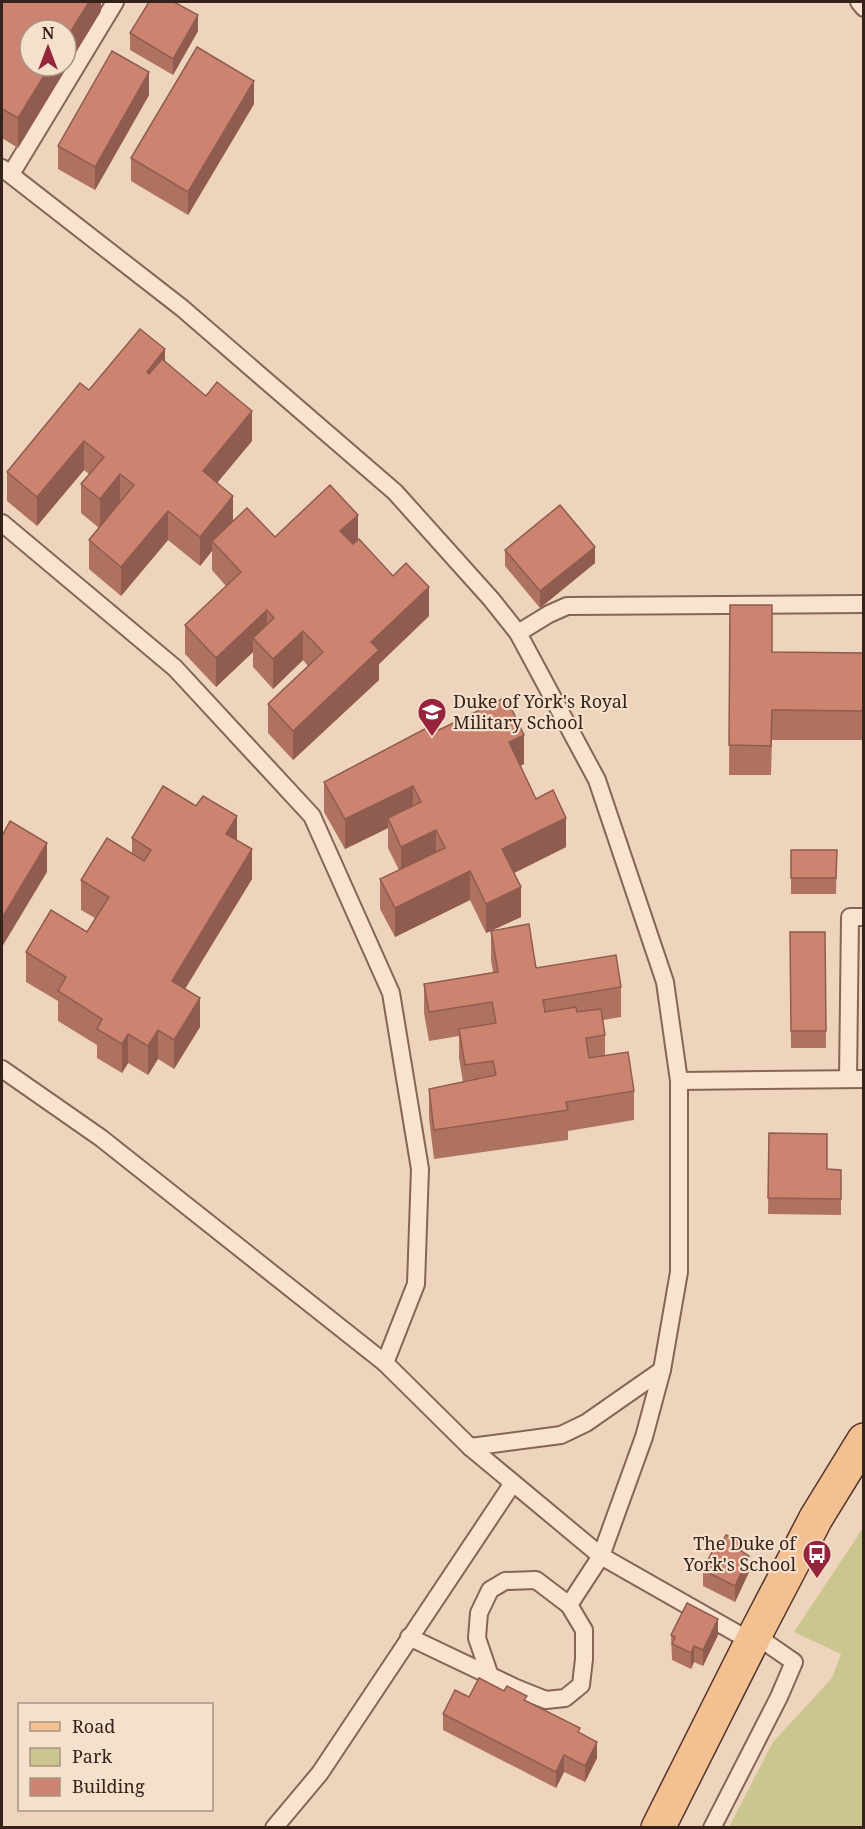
<svg xmlns="http://www.w3.org/2000/svg" width="865" height="1829" font-family="'Noto Serif',serif">
<style>
.green{fill:#cbc690}
.lines{fill:none;stroke-linecap:round;stroke-linejoin:round}
.lane-casing{stroke:#856556;stroke-width:20}
.primary-casing{stroke:#52352a;stroke-width:36}
.lane{stroke:#f9e3cf;stroke-width:16}
.primary{stroke:#f3c092;stroke-width:33}
.wall{fill:#af7261}
.shaded-wall{fill:#8f5c4f}
.building{fill:#cc8471;stroke:#8f5c4f;stroke-width:1.5}
.labels{text-anchor:middle;stroke-width:4.5;stroke-linejoin:round;paint-order:stroke}
.poi-label{font-size:18px;fill:#34221b;stroke:#f5e0cb;text-anchor:start}
</style>
<rect width="100%" height="100%" fill="#eed4bc"/>
<polygon class="green" points="863,1528 863,1827 729,1827 773,1742 832,1678 841,1654 794,1632"/>
<g class="lines">
<g class="lane-casing">
<g id="lane">
<polyline points="859,2 864,8"/>
<polyline points="2,168 182,308 395,492 491,599 518,633 597,780 665,982 679,1081 679,1272 662,1370 644,1437 601,1556 569,1605"/>
<polyline points="11,174 115,2"/>
<polyline points="2,523 175,668 312,816 391,993 420,1169 416,1284 385,1363"/>
<polyline points="518,633 549,614 567,606 864,604"/>
<polyline points="2,1069 101,1138 385,1363 470,1447 601,1556 752,1642"/>
<polyline points="848,1079 850,917 864,917"/>
<polyline points="679,1081 864,1079"/>
<polyline points="470,1447 561,1435 586,1423 662,1370"/>
<polyline points="409,1637 516,1688 546,1700 565,1698 581,1685 584,1659 584,1630 569,1605 536,1580 505,1581 490,1590 479,1613 477,1638 490,1676"/>
<polyline points="274,1828 320,1773 513,1483"/>
<polyline points="712,1828 779,1697 794,1662 755,1635"/>
</g>
</g>
<g class="primary-casing">
<polyline id="primary" points="658,1828 755,1635 816,1518 864,1440"/>
</g>
<use href="#lane" class="lane"/>
<use href="#primary" class="primary"/>
</g>
<g class="wall">
<polygon points="2,2 101,2 101,11 18,148 2,138"/>
<polygon points="198,31 173,75 130,50 130,33"/>
<polygon points="149,95 95,190 58,169 58,146"/>
<polygon points="254,104 188,215 131,181 131,158"/>
<polygon points="165,361 252,441 217,482 233,520 275,537 358,540 429,616 379,664 379,680 293,760 268,733 268,704 308,666 303,660 273,689 253,667 253,652 216,687 185,654 185,625 226,586 212,570 212,551 200,566 168,540 121,596 89,569 89,540 99,528 81,513 81,484 89,474 84,470 37,526 7,501 7,472 89,390"/>
<polygon points="505,550 595,563 540,608 505,566"/>
<polygon points="730,605 772,652 864,653 864,740 772,740 771,775 729,775"/>
<polygon points="439,730 524,764 520,766 536,799 566,847 514,873 521,917 493,930 536,968 621,987 621,1017 603,1020 605,1035 605,1056 634,1091 634,1120 568,1131 568,1140 434,1159 429,1118 429,1089 463,1082 459,1058 459,1036 429,1041 424,1013 424,984 493,972 491,960 491,931 486,933 470,900 395,937 380,909 380,879 399,870 388,848 388,828 345,849 324,812 324,782"/>
<polygon points="132,838 237,840 252,879 185,989 200,1027 174,1069 158,1059 148,1075 128,1063 122,1073 97,1058 97,1045 58,1021 58,1001 26,982 26,952 87,932 95,918 81,910 81,880 132,853"/>
<polygon points="791,850 837,850 836,894 791,894"/>
<polygon points="790,932 825,932 826,1048 791,1048"/>
<polygon points="769,1133 827,1169 841,1170 841,1215 768,1214"/>
<polygon points="744,1553 749,1572 735,1602 703,1586 703,1570"/>
<polygon points="671,1635 718,1635 703,1666 694,1662 691,1669 672,1660"/>
<polygon points="504,1691 527,1701 580,1733 597,1758 585,1782 564,1772 556,1788 443,1730 443,1714"/>
</g>
<g class="shaded-wall">
<polygon points="89,2 101,2 101,11 18,148 18,118 50,66 66,66 66,39"/>
<polygon points="198,15 198,31 173,75 173,59"/>
<polygon points="149,72 149,95 95,190 95,167"/>
<polygon points="254,81 254,104 188,215 188,192"/>
<polygon points="165,349 165,379 147,401 147,372"/>
<polygon points="252,411 252,441 203,500 203,471"/>
<polygon points="84,441 84,470 37,526 37,497"/>
<polygon points="120,474 120,503 100,528 100,499"/>
<polygon points="233,496 233,525 212,541 212,551 200,566 200,537"/>
<polygon points="168,511 168,540 121,596 121,567"/>
<polygon points="358,515 358,544 340,560 340,531"/>
<polygon points="595,547 595,563 540,608 540,591"/>
<polygon points="429,587 429,616 379,664 379,680 293,760 293,731 371,642"/>
<polygon points="267,610 267,640 253,638 253,652 216,687 216,658"/>
<polygon points="303,631 303,660 273,689 273,659"/>
<polygon points="524,735 524,764 509,772 509,742"/>
<polygon points="413,786 413,816 388,818 388,828 345,849 345,819"/>
<polygon points="237,816 237,845 226,834"/>
<polygon points="566,818 566,847 502,879 502,849"/>
<polygon points="436,830 436,859 401,876 401,847"/>
<polygon points="47,843 47,872 2,947 2,918"/>
<polygon points="252,849 252,879 172,1010 172,981"/>
<polygon points="470,871 470,900 395,937 395,908"/>
<polygon points="521,887 521,917 486,933 486,904"/>
<polygon points="200,998 200,1027 174,1069 174,1040"/>
<polygon points="158,1030 158,1059 148,1075 148,1046"/>
<polygon points="128,1034 128,1063 122,1073 122,1044"/>
<polygon points="749,1556 749,1572 735,1602 735,1586"/>
<polygon points="718,1619 718,1635 703,1666 703,1650"/>
<polygon points="694,1646 694,1662 691,1669 691,1653"/>
<polygon points="597,1742 597,1758 585,1782 585,1766"/>
<polygon points="564,1755 564,1772 556,1788 556,1772"/>
</g>
<g class="building">
<polygon points="2,2 89,2 66,39 66,30 30,30 30,66 50,66 18,118 2,109"/>
<polygon points="149,2 174,2 198,15 173,59 130,33"/>
<polygon points="197,47 254,81 188,192 131,158"/>
<polygon points="112,51 149,72 95,167 58,146"/>
<polygon points="140,329 165,349 147,372 149,374 162,359 206,396 217,382 252,411 203,471 233,496 200,537 168,511 121,567 89,540 134,485 120,474 100,499 81,484 104,457 84,441 37,497 7,472 80,383 89,390"/>
<polygon points="330,485 358,515 340,531 353,544 359,539 393,576 406,563 429,587 371,642 379,650 293,731 268,704 323,652 303,631 273,659 253,638 274,618 267,610 216,658 185,625 241,572 212,541 247,508 275,537"/>
<polygon points="560,505 595,547 540,591 505,550"/>
<polygon points="730,605 772,605 772,652 864,653 864,711 772,710 771,746 729,745"/>
<polygon points="506,697 524,735 509,742 536,799 553,790 566,818 502,849 521,887 486,904 470,871 395,908 380,879 445,848 436,830 401,847 388,818 421,802 413,786 345,819 324,782 436,723 439,730"/>
<polygon points="163,786 196,806 203,796 237,816 226,834 252,849 172,981 200,998 174,1040 158,1030 148,1046 128,1034 122,1044 97,1029 102,1019 58,991 66,977 26,952 51,910 87,932 109,897 81,880 107,838 144,861 151,850 132,838"/>
<polygon points="10,821 47,843 2,918 2,836"/>
<polygon points="791,850 837,850 836,878 791,878"/>
<polygon points="529,924 536,968 616,955 621,987 543,1000 545,1012 576,1007 577,1012 601,1009 605,1035 586,1038 589,1058 628,1052 634,1091 566,1102 568,1110 434,1130 429,1089 496,1075 493,1061 465,1065 459,1029 496,1023 492,1002 429,1012 424,984 498,972 491,931"/>
<polygon points="790,932 825,932 826,1031 791,1031"/>
<polygon points="769,1133 827,1134 827,1169 841,1170 841,1199 768,1198"/>
<polygon points="726,1535 744,1544 741,1551 749,1556 735,1586 703,1570 718,1540 722,1542"/>
<polygon points="687,1603 718,1619 703,1650 694,1646 691,1653 672,1644 675,1637 671,1635"/>
<polygon points="479,1678 504,1691 507,1686 527,1696 524,1700 580,1728 578,1732 597,1742 585,1766 564,1755 556,1772 443,1714 455,1690 469,1697"/>
</g>
<defs>
<g id="school-pin" transform="scale(1.5)"><path d="M0 17L-7.5 6A9.5 9.5 0 1 1 7.5 6Z" fill="#94253d" stroke="#f5e0cb"/><path d="M0-5L7-2L0 1L-7-2ZM-4 1L0 2.5L4 1V4Q0 6-4 4Z" fill="#fff"/></g>
<g id="bus-pin" transform="scale(1.5)"><path d="M0 17L-7.5 6A9.5 9.5 0 1 1 7.5 6Z" fill="#94253d" stroke="#f5e0cb"/><path d="M-5-6H5V4H4V6H2V4H-2V6H-4V4H-5ZM-3.5-4V0h7V-4ZM-3.5 1.2v1.5H-2V1.2ZM2 1.2v1.5H3.5V1.2Z" fill="#fff"/></g>
</defs>
<g fill-rule="evenodd">
<use href="#school-pin" x="432" y="712"/>
<use href="#bus-pin" x="817" y="1554"/>
</g>
<g class="labels">
<g class="poi-label">
<text x="453" y="708">Duke of York's Royal<tspan x="453" dy="21">Military School</tspan></text>
<text x="796" y="1550" text-anchor="end">The Duke of<tspan x="796" dy="21">York's School</tspan></text>
</g>
</g>
<rect width="865" height="1829" fill="none" stroke="#34221b" stroke-width="6"/>
<rect x="18" y="1703" width="195" height="108" fill="#f5e0cb" stroke="#a89485" stroke-width="1.5"/>
<rect x="30" y="1722" width="30" height="9" fill="#f3c092" stroke="#a89485" stroke-width="1.5"/>
<text x="72" y="1733" font-size="18" fill="#34221b">Road</text>
<rect x="30" y="1748" width="30" height="18" fill="#cbc690" stroke="#a89485" stroke-width="1.5"/>
<text x="72" y="1763" font-size="18" fill="#34221b">Park</text>
<rect x="30" y="1778" width="30" height="18" fill="#cc8471" stroke="#a89485" stroke-width="1.5"/>
<text x="72" y="1793" font-size="18" fill="#34221b">Building</text>
<g transform="translate(48 48)"><circle r="28" fill="#f5e0cb" stroke="#a89485" stroke-width="1.5"/>
<path d="M0-4.5L10 22L0 15L-10 22Z" fill="#94253d"/>
<text y="-9" font-size="16" font-weight="bold" text-anchor="middle" fill="#34221b">N</text>
</g>
</svg>
